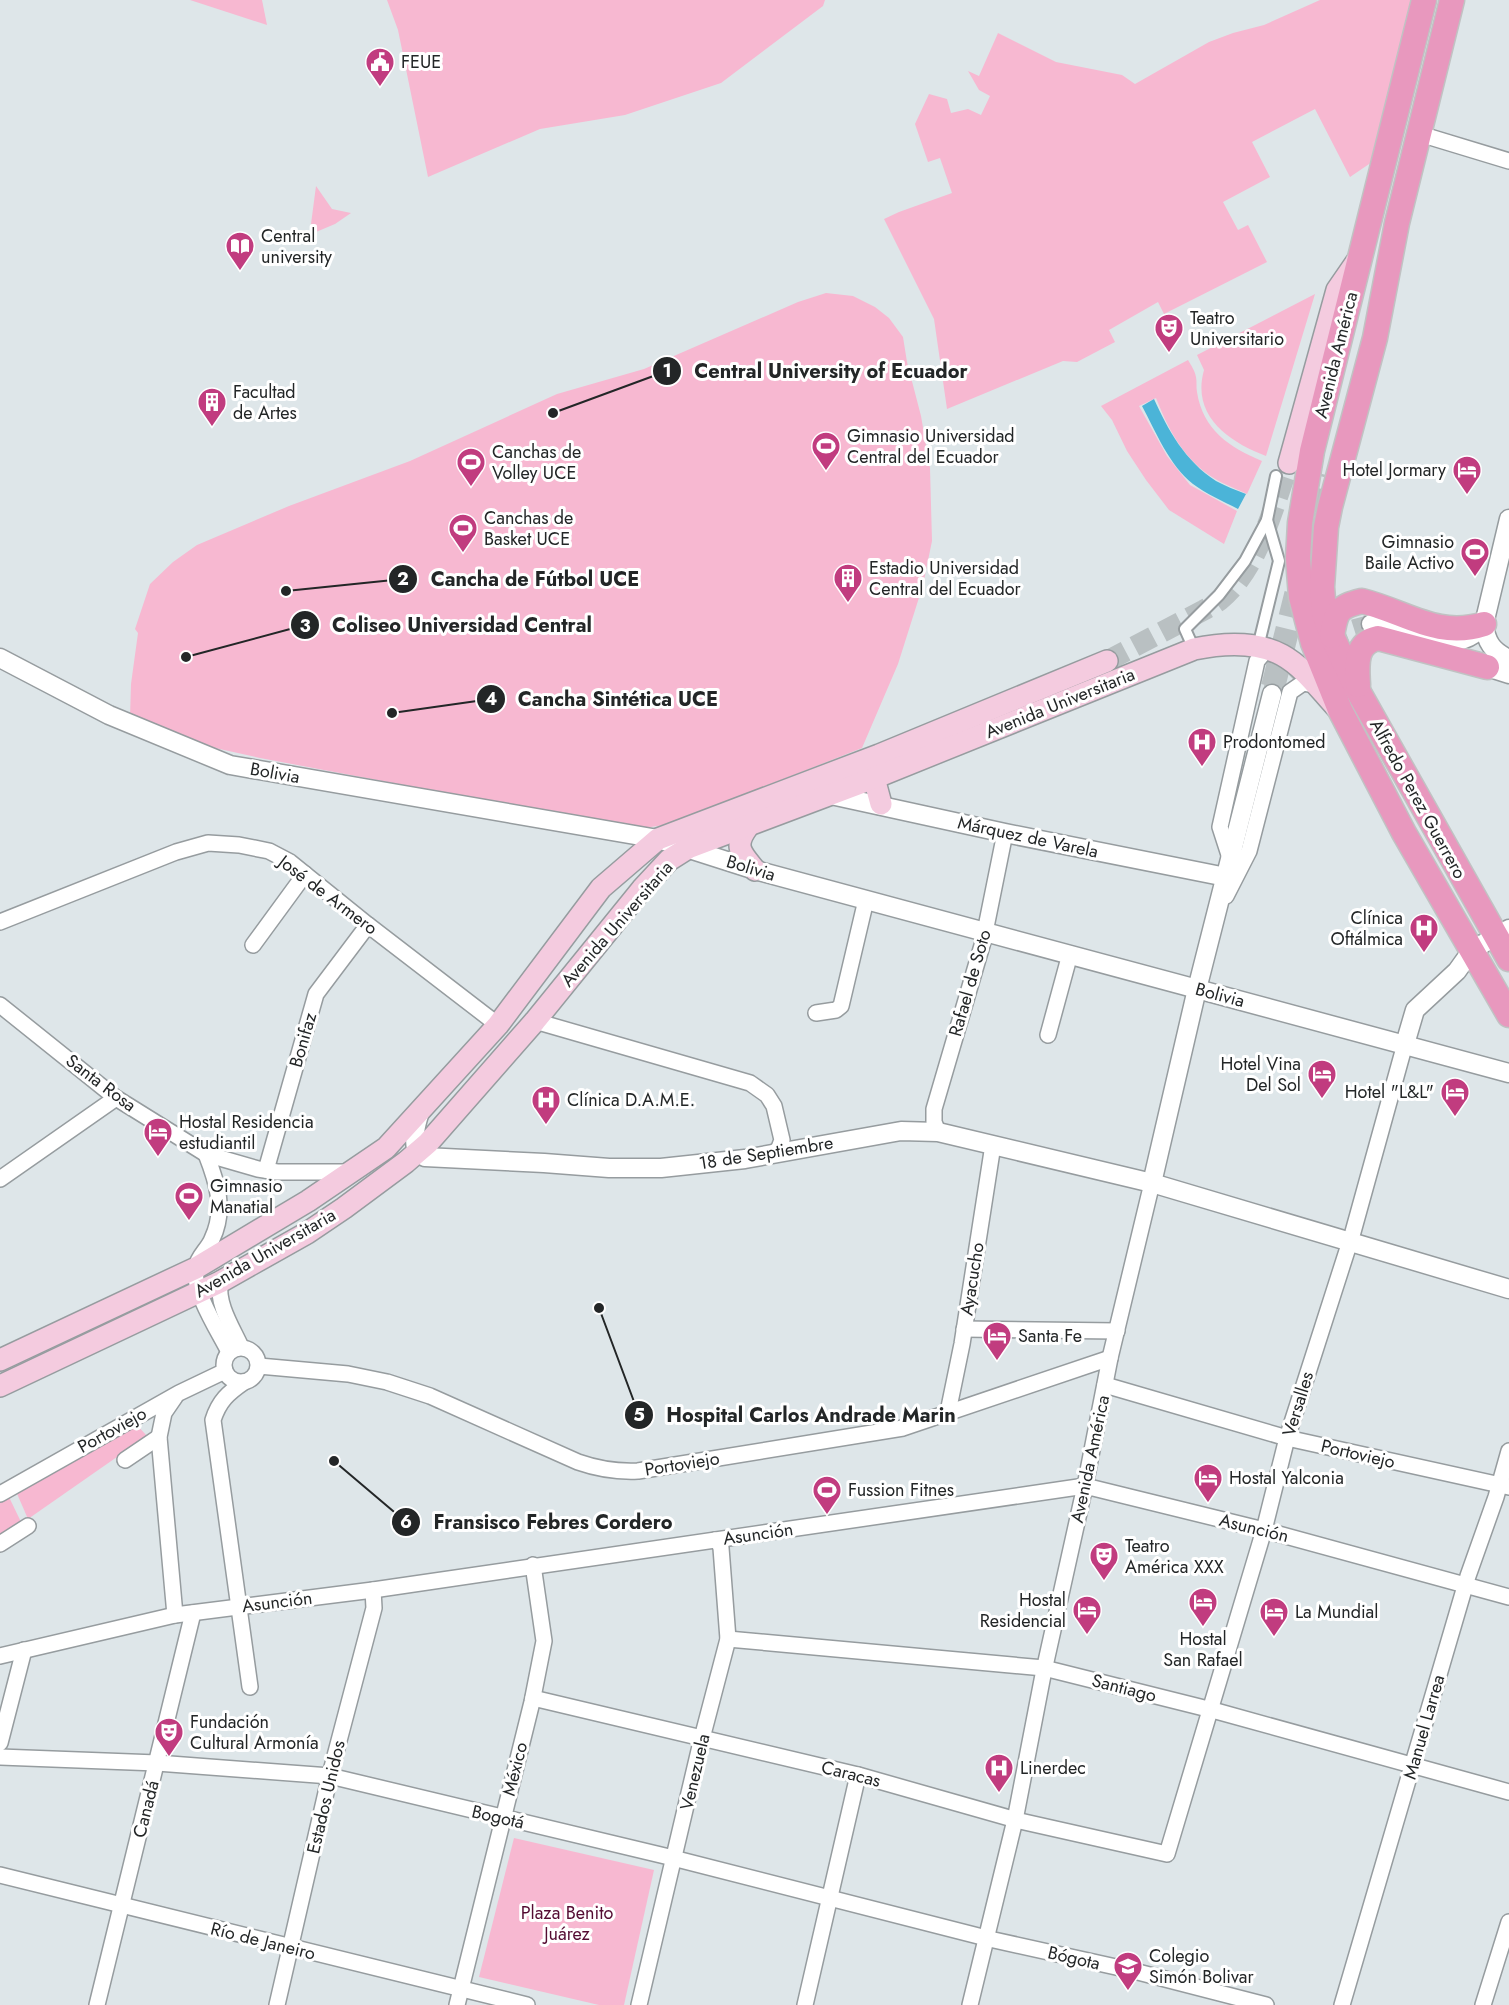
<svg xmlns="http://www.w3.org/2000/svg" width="1509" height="2005" font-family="Jost,sans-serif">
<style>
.green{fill:#f7b8d1}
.water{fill:#4bb4d8}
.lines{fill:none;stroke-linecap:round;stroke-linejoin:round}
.tertiary-tunnel{stroke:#b9c0c2;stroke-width:18;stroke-dasharray:18 9;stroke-linecap:butt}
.secondary-tunnel{stroke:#b9c0c2;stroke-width:21;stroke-dasharray:21 10;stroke-linecap:butt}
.primary-tunnel{stroke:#b9c0c2;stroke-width:24;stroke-dasharray:24 12;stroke-linecap:butt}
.pedestrian-casing{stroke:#969c9f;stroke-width:14}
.minor-casing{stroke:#969c9f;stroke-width:18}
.tertiary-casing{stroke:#969c9f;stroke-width:21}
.secondary-casing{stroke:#969c9f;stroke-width:24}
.primary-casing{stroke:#c1c2c3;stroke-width:27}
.pedestrian{stroke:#fff;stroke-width:10}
.minor{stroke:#fff;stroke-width:15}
.tertiary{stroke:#fff;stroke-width:18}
.secondary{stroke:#f4cbdf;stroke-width:21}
.primary{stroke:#e898be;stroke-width:24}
.labels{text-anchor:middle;stroke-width:6;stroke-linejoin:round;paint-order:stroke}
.poi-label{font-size:18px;fill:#232627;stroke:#fff;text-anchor:start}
.street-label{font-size:18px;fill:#232627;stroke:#fff}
.park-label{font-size:18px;fill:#540b32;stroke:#fff}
.leader{fill:none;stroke:#232627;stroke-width:2}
.callout-dot{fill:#232627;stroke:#fff;stroke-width:2}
.mark-label{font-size:18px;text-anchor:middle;font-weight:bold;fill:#fff}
.callout-label{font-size:20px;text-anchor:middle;font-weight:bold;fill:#232627;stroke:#fff;stroke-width:6;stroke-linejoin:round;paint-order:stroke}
</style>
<rect width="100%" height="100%" fill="#dee6e9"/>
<g class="green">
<polygon points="190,0 262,0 267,25"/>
<polygon points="387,0 825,0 823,6 721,83 625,115 540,129 428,177 398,30"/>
<polygon points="1320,0 1415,0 1375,160 1350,177 1315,109 1252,142 1270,177 1223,202 1238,230 1248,225 1267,262 1164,314 1158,302 1109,330 1115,342 1077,362 1063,361 947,409 934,319 884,219 899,212 952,193 940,158 928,162 915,124 929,94 947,99 951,113 968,109 981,115 990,96 979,90 968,71 979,76 998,33 1056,62 1122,75 1135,84 1209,42 1233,33 1264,25"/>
<polygon points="316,186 332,209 351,213 335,224 316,232 311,224"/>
<polygon points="826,293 853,296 875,307 889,318 903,337 907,362 921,416 930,468 932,541 923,585 898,664 862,748 670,824 638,829 260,758 206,746 130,717 131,684 138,633 135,629 150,584 173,562 197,545 289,506 410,461 557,394 644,369 798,302"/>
<path d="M1315 294 1266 456C1229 442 1191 416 1204 370L1197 355Z"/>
<path d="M1188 360C1191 365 1195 371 1196 377 1197 382 1196 387 1197 392 1203 430 1229 447 1262 461L1247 494C1235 488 1220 483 1209 475 1181 455 1168 428 1156 398L1139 406 1167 456 1190 485 1237 511 1224 544 1169 510 1146 480 1127 451 1112 420 1101 406Z"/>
<polygon points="135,1423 147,1436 28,1519 15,1489"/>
<polygon points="8,1495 22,1524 0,1537 0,1499"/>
<polygon points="514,1838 654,1870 624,2005 599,2005 479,1977"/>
</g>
<path class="water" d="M1154 399C1168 430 1185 461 1216 481 1225 486 1236 490 1246 494L1238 509C1223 501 1206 494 1193 484 1169 465 1156 432 1142 406Z"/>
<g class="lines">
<path class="tertiary-tunnel" d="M1272 694 1273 687C1289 676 1300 661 1315 649 1331 636 1350 628 1371 624"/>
<path class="secondary-tunnel" d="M1107 661 1204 610C1209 607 1215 604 1220 600 1258 569 1273 508 1289 463"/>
<polyline class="primary-tunnel" points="1273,687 1326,475"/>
<g class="pedestrian-casing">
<g id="pedestrian">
<polyline points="1258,647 1279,561 1267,520"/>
<polyline points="1194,649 1185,629 1219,595 1245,561 1267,520 1276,476"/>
</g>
</g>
<g class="minor-casing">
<g id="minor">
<polyline points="1420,134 1509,161"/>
<polyline points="1230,858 1220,827 1257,661 1267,649"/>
<polyline points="1226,896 1249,851 1290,692 1303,683 1316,685"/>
<polyline points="0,922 176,852 208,843 239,845 269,851 290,862 368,925 498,1025"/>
<polyline points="253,945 305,874"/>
<polyline points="0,1005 116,1098 206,1154 258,1169 277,1172 350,1172"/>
<polyline points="816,1013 836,1010 841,1006 866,900"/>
<polyline points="535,1021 750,1083 767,1095 774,1106 782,1140 779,1148 774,1153"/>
<polyline points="1048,1035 1070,954"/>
<polyline points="938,1132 934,1122 934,1109 983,942 1005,833"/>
<path d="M206 1154C217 1182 226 1210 212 1239 208 1249 198 1256 196 1267 191 1289 219 1332 229 1352"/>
<polyline points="266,1170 316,994 368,925"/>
<polyline points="0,1179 116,1098"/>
<path d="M220 1282C217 1305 232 1327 241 1347"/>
<polyline points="964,1329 1117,1331"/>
<circle cx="241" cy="1365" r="17"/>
<path d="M259 1366 348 1374 387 1382 430 1396 578 1462C598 1469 616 1472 638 1471L903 1428 1110 1358"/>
<path d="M244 1382C228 1393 219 1401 213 1420L250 1687"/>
<polyline points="1105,1385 1287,1438 1509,1487"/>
<polyline points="175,1397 164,1413 159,1437 175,1615"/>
<polyline points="948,1412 962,1344 993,1145"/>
<polyline points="125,1460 159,1437"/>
<polyline points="0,1494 179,1393 225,1371"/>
<polyline points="0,1544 28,1526"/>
<polyline points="728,1639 1044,1668 1216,1711 1509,1792"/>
<polyline points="0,1656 175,1615 373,1590 1085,1486 1264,1530 1509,1597"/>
<polyline points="533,1698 858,1775 1020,1821 1167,1854 1264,1530 1287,1438 1353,1232 1405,1044"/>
<polyline points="0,1743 24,1650"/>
<polyline points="0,1757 157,1763 330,1776 665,1856 994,1940 1134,1971 1266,2005"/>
<polyline points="0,1875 527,2005"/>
<polyline points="97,2005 193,1613"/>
<polyline points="277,2005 331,1771 374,1608 373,1590"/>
<polyline points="457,2005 532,1702 544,1641 533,1565"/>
<polyline points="639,2005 701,1742 728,1639 721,1548 719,1543 715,1540"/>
<polyline points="805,2005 858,1775"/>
<polyline points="970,2005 1015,1820 1043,1675 1085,1486 1110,1358 1152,1183"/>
<polyline points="1342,2005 1468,1576 1496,1497 1509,1451"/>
<polyline points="1483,2005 1509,1922"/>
</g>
</g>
<g class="tertiary-casing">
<g id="tertiary">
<polyline points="1371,624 1389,624 1442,644"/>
<path d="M1484 624C1486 642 1492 651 1509 659"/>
<path d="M1433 639C1457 641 1468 644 1484 624L1509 519"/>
<polyline points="0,658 109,715 230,765 658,839 755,870 1509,1073"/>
<polyline points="1477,662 1487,667 1509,674"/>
<polyline points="831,795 1005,833 1226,877"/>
<polyline points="1405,1044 1415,1010 1457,971 1472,950 1509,929"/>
<path d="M420 1112C415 1127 413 1137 417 1153L425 1157 544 1163 609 1168H661L745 1159 901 1131 938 1132 1152 1183 1509 1289"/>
<polyline points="1152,1183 1197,989 1272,694"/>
</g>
</g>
<g class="secondary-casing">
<g id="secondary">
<polyline points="1289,463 1337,290 1357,261"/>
<polyline points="877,764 874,778 881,804"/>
<path d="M747 828C733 847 742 854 755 870"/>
<polyline points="0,1360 196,1268 308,1201 386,1148 498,1025 601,888 658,839 879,755 1107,661"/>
<path d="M0 1386 220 1282 307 1233 344 1208 406 1162 428 1143 535 1021 642 889 669 860 688 848 874 778 1194 649C1223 643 1256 641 1282 655 1304 667 1320 690 1337 708"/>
</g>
</g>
<g class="primary-casing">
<g id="primary">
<polyline points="1424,0 1312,451 1300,523 1298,558 1301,597 1313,643 1340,710 1404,833 1509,1015"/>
<polyline points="1452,0 1397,223 1375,338 1330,507 1326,527 1322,587 1324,613 1332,636 1358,691 1509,959"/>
<path d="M1332 636C1336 612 1337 607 1362 601 1406 612 1438 639 1484 624"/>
<path d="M1358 685C1357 666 1354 643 1378 638L1487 667"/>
</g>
</g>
<use href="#pedestrian" class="pedestrian"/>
<use href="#minor" class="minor"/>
<use href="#tertiary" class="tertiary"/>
<use href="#secondary" class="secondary"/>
<use href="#primary" class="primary"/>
</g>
<defs>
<g id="civic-pin" transform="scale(1.5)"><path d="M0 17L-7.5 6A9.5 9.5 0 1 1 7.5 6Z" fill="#c13c7f" stroke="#fff"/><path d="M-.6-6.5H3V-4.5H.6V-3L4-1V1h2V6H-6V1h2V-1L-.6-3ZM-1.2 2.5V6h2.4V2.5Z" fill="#fff"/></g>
<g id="library-pin" transform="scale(1.5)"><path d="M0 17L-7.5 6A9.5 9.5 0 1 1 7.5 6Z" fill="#c13c7f" stroke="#fff"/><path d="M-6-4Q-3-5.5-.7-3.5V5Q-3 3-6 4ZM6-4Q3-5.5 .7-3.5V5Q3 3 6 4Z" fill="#fff"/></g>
<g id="theatre-pin" transform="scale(1.5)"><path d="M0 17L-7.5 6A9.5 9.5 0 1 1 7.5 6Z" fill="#c13c7f" stroke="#fff"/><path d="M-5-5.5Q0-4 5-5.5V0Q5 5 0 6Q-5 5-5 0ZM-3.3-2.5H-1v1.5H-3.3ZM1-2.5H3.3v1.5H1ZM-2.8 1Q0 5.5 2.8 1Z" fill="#fff"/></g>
<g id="building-pin" transform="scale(1.5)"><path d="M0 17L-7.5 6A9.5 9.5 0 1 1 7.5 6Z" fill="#c13c7f" stroke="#fff"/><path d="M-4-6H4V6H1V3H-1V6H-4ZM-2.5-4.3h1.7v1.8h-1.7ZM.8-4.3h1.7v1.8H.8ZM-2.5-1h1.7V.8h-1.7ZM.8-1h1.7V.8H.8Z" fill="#fff"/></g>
<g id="stadium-pin" transform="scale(1.5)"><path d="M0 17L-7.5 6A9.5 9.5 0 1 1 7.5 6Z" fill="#c13c7f" stroke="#fff"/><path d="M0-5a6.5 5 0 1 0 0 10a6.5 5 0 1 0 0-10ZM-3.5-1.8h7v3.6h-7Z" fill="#fff"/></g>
<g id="hotel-pin" transform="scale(1.5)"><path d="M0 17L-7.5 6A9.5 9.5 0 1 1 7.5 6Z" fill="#c13c7f" stroke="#fff"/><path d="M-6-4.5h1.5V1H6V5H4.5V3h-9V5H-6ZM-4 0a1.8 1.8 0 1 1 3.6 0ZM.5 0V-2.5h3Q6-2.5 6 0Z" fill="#fff"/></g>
<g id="hospital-pin" transform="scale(1.5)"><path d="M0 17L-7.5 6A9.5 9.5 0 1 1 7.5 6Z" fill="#c13c7f" stroke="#fff"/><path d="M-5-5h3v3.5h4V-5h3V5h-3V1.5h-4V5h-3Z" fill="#fff"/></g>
<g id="university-pin" transform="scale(1.5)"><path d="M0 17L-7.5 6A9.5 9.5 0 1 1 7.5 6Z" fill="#c13c7f" stroke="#fff"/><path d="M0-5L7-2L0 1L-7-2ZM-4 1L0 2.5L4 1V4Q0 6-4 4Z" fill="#fff"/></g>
</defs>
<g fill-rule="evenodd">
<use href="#civic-pin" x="380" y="62"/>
<use href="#library-pin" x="240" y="246"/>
<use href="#theatre-pin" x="1169" y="328"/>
<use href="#building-pin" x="212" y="402"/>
<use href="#stadium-pin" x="826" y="446"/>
<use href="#stadium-pin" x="471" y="462"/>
<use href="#hotel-pin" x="1467" y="470"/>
<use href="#stadium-pin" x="463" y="528"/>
<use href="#stadium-pin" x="1475" y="552"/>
<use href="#building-pin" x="848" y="578"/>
<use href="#hospital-pin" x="1202" y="742"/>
<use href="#hospital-pin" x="1424" y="928"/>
<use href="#hotel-pin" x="1322" y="1074"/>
<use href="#hotel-pin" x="1455" y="1092"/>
<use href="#hospital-pin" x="546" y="1100"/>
<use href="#hotel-pin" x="158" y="1132"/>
<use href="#stadium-pin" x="189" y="1196"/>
<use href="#hotel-pin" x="997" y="1336"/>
<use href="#hotel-pin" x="1208" y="1478"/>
<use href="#stadium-pin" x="827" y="1490"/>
<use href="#theatre-pin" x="1104" y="1556"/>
<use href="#hotel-pin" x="1203" y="1602"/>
<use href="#hotel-pin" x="1087" y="1610"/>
<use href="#hotel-pin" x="1274" y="1612"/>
<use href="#theatre-pin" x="169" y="1732"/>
<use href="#hospital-pin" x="999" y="1768"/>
<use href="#university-pin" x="1128" y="1966"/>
</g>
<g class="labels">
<g class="poi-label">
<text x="401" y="68">FEUE</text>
<text x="261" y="242">Central<tspan x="261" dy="21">university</tspan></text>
<text x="1190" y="324">Teatro<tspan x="1190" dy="21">Universitario</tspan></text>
<text x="233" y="398">Facultad<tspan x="233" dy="21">de Artes</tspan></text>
<text x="847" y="442">Gimnasio Universidad<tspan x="847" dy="21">Central del Ecuador</tspan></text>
<text x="492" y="458">Canchas de<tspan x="492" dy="21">Volley UCE</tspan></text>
<text x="1446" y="476" text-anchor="end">Hotel Jormary</text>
<text x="484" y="524">Canchas de<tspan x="484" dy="21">Basket UCE</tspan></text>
<text x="1454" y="548" text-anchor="end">Gimnasio<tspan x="1454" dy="21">Baile Activo</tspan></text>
<text x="869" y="574">Estadio Universidad<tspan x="869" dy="21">Central del Ecuador</tspan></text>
<text x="1223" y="748">Prodontomed</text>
<text x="1403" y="924" text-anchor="end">Clínica<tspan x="1403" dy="21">Oftálmica</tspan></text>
<text x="1301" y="1070" text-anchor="end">Hotel Vina<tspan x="1301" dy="21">Del Sol</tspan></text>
<text x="1434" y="1098" text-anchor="end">Hotel "L&amp;L"</text>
<text x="567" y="1106">Clínica D.A.M.E.</text>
<text x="179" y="1128">Hostal Residencia<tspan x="179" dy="21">estudiantil</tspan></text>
<text x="210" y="1192">Gimnasio<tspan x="210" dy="21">Manatial</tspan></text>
<text x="1018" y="1342">Santa Fe</text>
<text x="1229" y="1484">Hostal Yalconia</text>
<text x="848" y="1496">Fussion Fitnes</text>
<text x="1125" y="1552">Teatro<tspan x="1125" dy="21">América XXX</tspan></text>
<text x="1066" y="1606" text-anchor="end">Hostal<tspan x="1066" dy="21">Residencial</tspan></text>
<text x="1295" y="1618">La Mundial</text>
<text x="1203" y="1645" text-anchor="middle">Hostal<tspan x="1203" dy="21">San Rafael</tspan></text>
<text x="190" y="1728">Fundación<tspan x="190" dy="21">Cultural Armonía</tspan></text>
<text x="1020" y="1774">Linerdec</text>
<text x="1149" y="1962">Colegio<tspan x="1149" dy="21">Simón Bolivar</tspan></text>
</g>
<g class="street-label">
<text transform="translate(1336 355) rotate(-76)" y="6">Avenida América</text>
<text transform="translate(1060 703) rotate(-22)" y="6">Avenida Universitaria</text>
<text transform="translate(275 773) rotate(10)" y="6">Bolivia</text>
<text transform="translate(1418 799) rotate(61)" y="6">Alfredo Perez Guerrero</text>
<text transform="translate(1028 837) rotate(12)" y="6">Márquez de Varela</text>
<text transform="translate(751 868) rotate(17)" y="6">Bolivia</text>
<text transform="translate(328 895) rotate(37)" y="6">José de Armero</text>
<text transform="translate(617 924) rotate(-49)" y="6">Avenida Universitaria</text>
<text transform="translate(970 983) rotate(-74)" y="6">Rafael de Soto</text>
<text transform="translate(1220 995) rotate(15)" y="6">Bolivia</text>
<text transform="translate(303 1040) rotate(-74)" y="6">Bonifaz</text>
<text transform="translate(101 1083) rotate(37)" y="6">Santa Rosa</text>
<text transform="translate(766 1153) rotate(-9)" y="6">18 de Septiembre</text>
<text transform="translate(265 1253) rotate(-30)" y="6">Avenida Universitaria</text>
<text transform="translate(972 1279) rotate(-81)" y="6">Ayacucho</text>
<text transform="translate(1298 1404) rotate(-73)" y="6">Versalles</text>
<text transform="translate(112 1430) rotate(-29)" y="6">Portoviejo</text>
<text transform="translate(1358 1454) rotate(13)" y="6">Portoviejo</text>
<text transform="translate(1090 1459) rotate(-78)" y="6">Avenida América</text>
<text transform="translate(682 1464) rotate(-9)" y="6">Portoviejo</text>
<text transform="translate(1254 1528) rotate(14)" y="6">Asunción</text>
<text transform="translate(758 1534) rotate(-8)" y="6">Asunción</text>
<text transform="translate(277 1602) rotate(-7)" y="6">Asunción</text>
<text transform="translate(1124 1688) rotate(14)" y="6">Santiago</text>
<text transform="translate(1424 1727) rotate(-74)" y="6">Manuel Larrea</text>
<text transform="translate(515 1769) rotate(-76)" y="6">México</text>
<text transform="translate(695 1772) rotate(-77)" y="6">Venezuela</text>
<text transform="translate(851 1774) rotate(14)" y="6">Caracas</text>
<text transform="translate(326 1797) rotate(-77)" y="6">Estados Unidos</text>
<text transform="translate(146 1809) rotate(-76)" y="6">Canadá</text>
<text transform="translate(498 1817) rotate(13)" y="6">Bogotá</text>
<text transform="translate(263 1941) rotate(14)" y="6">Río de Janeiro</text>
<text transform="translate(1074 1958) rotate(13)" y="6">Bógota</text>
</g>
<g class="park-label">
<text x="567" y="1919">Plaza Benito<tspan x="567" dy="21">Juárez</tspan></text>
</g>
</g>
<path class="leader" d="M553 413L667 371M286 591L403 579M186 657L305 625M392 713L491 699M599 1308L639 1415M334 1461L406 1522"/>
<g class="callout-dot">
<circle cx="553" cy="413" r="6"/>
<circle cx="286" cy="591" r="6"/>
<circle cx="186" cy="657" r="6"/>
<circle cx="392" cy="713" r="6"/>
<circle cx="599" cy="1308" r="6"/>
<circle cx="334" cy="1461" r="6"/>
<circle cx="667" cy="371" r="15"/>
<circle cx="403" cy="579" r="15"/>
<circle cx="305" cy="625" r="15"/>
<circle cx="491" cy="699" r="15"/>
<circle cx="639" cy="1415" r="15"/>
<circle cx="406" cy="1522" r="15"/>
</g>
<g class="mark-label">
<text x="667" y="377">1</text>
<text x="403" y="585">2</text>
<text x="305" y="632">3</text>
<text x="491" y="705">4</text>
<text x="639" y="1421">5</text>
<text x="406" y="1528">6</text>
</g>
<g class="callout-label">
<text x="831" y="378">Central University of Ecuador</text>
<text x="535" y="586">Cancha de Fútbol UCE</text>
<text x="462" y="632">Coliseo Universidad Central</text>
<text x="618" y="706">Cancha Sintética UCE</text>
<text x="811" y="1422">Hospital Carlos Andrade Marin</text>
<text x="553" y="1529">Fransisco Febres Cordero</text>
</g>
</svg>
